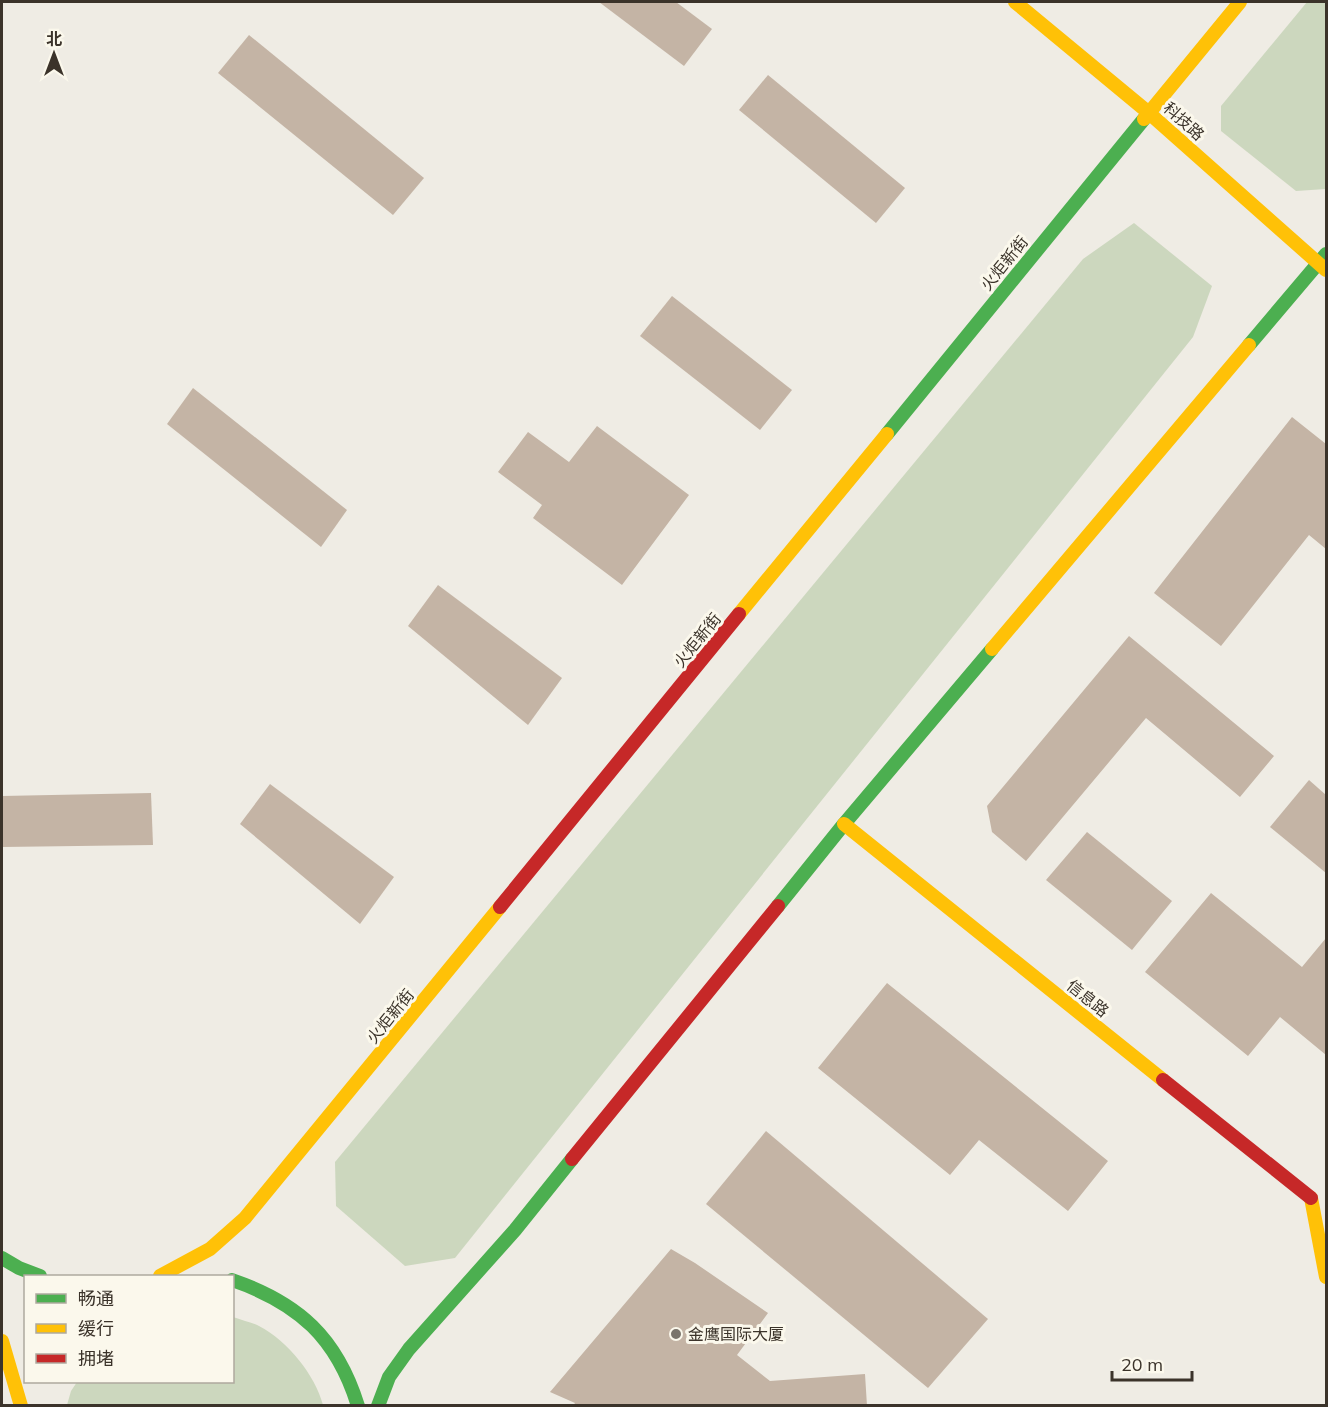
<svg xmlns="http://www.w3.org/2000/svg" width="1328" height="1407" font-family="Mulish,'Noto Sans SC',sans-serif">
<style>
.green{fill:#ccd7be}
.building{fill:#c4b4a5}
.lines{fill:none;stroke-linecap:round;stroke-linejoin:round}
.fast{stroke:#4caf50;stroke-width:14}
.slow{stroke:#ffc107;stroke-width:14}
.jam{stroke:#c62828;stroke-width:14}
.poi-dot{fill:#7a746b;stroke:#fbf8ec;stroke-width:2}
.labels{text-anchor:middle;stroke-width:6;stroke-linejoin:round;paint-order:stroke}
.street-label{font-size:16px;fill:#3b332a;stroke:#fbf8ec}
.poi-label{font-size:16px;fill:#3b332a;stroke:#fbf8ec;text-anchor:start}
</style>
<rect width="100%" height="100%" fill="#efece4"/>
<g class="green">
<polygon points="1307,2 1326,2 1326,189 1296,191 1221,131 1221,106"/>
<polygon points="1134,223 1212,286 1193,337 455,1258 405,1266 336,1206 335,1162 1083,259"/>
<path d="M233 1317C241 1320 251 1322 259 1326 288 1341 315 1375 323 1405H67L71 1391 77 1382H232Z"/>
</g>
<g class="building">
<polygon points="599,2 676,2 712,29 684,66"/>
<polygon points="249,35 424,178 393,215 218,73"/>
<polygon points="768,75 905,188 876,223 739,110"/>
<polygon points="672,296 792,390 760,430 640,336"/>
<polygon points="193,388 347,510 321,547 167,424"/>
<polygon points="1292,417 1326,444 1326,549 1309,535 1221,646 1154,593"/>
<polygon points="597,426 689,495 622,585 533,518 542,505 498,472 528,432 569,462"/>
<polygon points="438,585 562,678 528,725 408,626"/>
<polygon points="1129,636 1274,756 1240,797 1146,718 1026,861 992,832 987,806"/>
<polygon points="1309,780 1326,795 1326,873 1270,827"/>
<polygon points="270,784 394,877 360,924 240,824"/>
<polygon points="151,793 153,845 2,847 2,796"/>
<polygon points="1087,832 1172,901 1132,950 1046,880"/>
<polygon points="1211,893 1302,967 1326,938 1326,1055 1280,1017 1248,1056 1145,972"/>
<polygon points="887,983 1108,1161 1068,1211 979,1140 950,1175 818,1068"/>
<polygon points="766,1131 988,1319 928,1388 706,1204"/>
<polygon points="671,1249 695,1263 768,1313 737,1355 770,1381 865,1374 867,1406 573,1406 575,1403 550,1392"/>
</g>
<g class="lines">
<g class="fast">
<polyline points="1249,345 1326,254"/>
<polyline points="887,434 1144,119"/>
<polyline points="778,906 844,824 992,649"/>
<polyline points="2,1258 19,1268 40,1276"/>
<path d="M232 1280C299 1303 337 1338 358 1406"/>
<polyline points="378,1406 389,1377 409,1349 515,1230 572,1159"/>
</g>
<g class="slow">
<polyline points="1015,2 1149,113 1326,270"/>
<polyline points="1144,119 1240,2"/>
<polyline points="739,614 887,434"/>
<polyline points="992,649 1249,345"/>
<polyline points="844,824 1163,1080"/>
<polyline points="1311,1198 1326,1277"/>
<polyline points="160,1276 210,1249 245,1218 500,907"/>
<polyline points="2,1341 21,1406"/>
</g>
<g class="jam">
<polyline points="500,907 739,614"/>
<polyline points="1163,1080 1311,1198"/>
<polyline points="572,1159 778,906"/>
</g>
</g>
<circle class="poi-dot" cx="676" cy="1334" r="6"/>
<g class="labels">
<g class="street-label">
<text transform="translate(1184 121) rotate(42)" y="6">科技路</text>
<text transform="translate(1004 263) rotate(-51)" y="6">火炬新街</text>
<text transform="translate(697 640) rotate(-51)" y="6">火炬新街</text>
<text transform="translate(1088 998) rotate(39)" y="6">信息路</text>
<text transform="translate(390 1016) rotate(-51)" y="6">火炬新街</text>
</g>
<g class="poi-label">
<text x="688" y="1340">金鹰国际大厦</text>
</g>
</g>
<rect width="1328" height="1407" fill="none" stroke="#3b332a" stroke-width="6"/>
<rect x="24" y="1275" width="210" height="108" fill="#fbf8ec" stroke="#aea99e" stroke-width="1.5"/>
<rect x="36" y="1294" width="30" height="9" fill="#4caf50" stroke="#aea99e" stroke-width="1.5"/>
<text x="78" y="1305" font-size="18" fill="#3b332a">畅通</text>
<rect x="36" y="1324" width="30" height="9" fill="#ffc107" stroke="#aea99e" stroke-width="1.5"/>
<text x="78" y="1335" font-size="18" fill="#3b332a">缓行</text>
<rect x="36" y="1354" width="30" height="9" fill="#c62828" stroke="#aea99e" stroke-width="1.5"/>
<text x="78" y="1365" font-size="18" fill="#3b332a">拥堵</text>
<g transform="translate(54 54)" stroke="#fbf8ec" stroke-width="4.5" paint-order="stroke">
<path d="M0-4.5L10 22L0 15L-10 22Z" fill="#3b332a"/>
<text y="-9" font-size="16" font-weight="bold" text-anchor="middle" fill="#3b332a">北</text>
</g>
<path d="M1112 1371v9h80v-9" fill="none" stroke="#3b332a" stroke-width="3"/>
<text x="1121" y="1371" font-size="18" fill="#3b332a" stroke="#fbf8ec" stroke-width="4.5" paint-order="stroke">20 m</text>
</svg>
